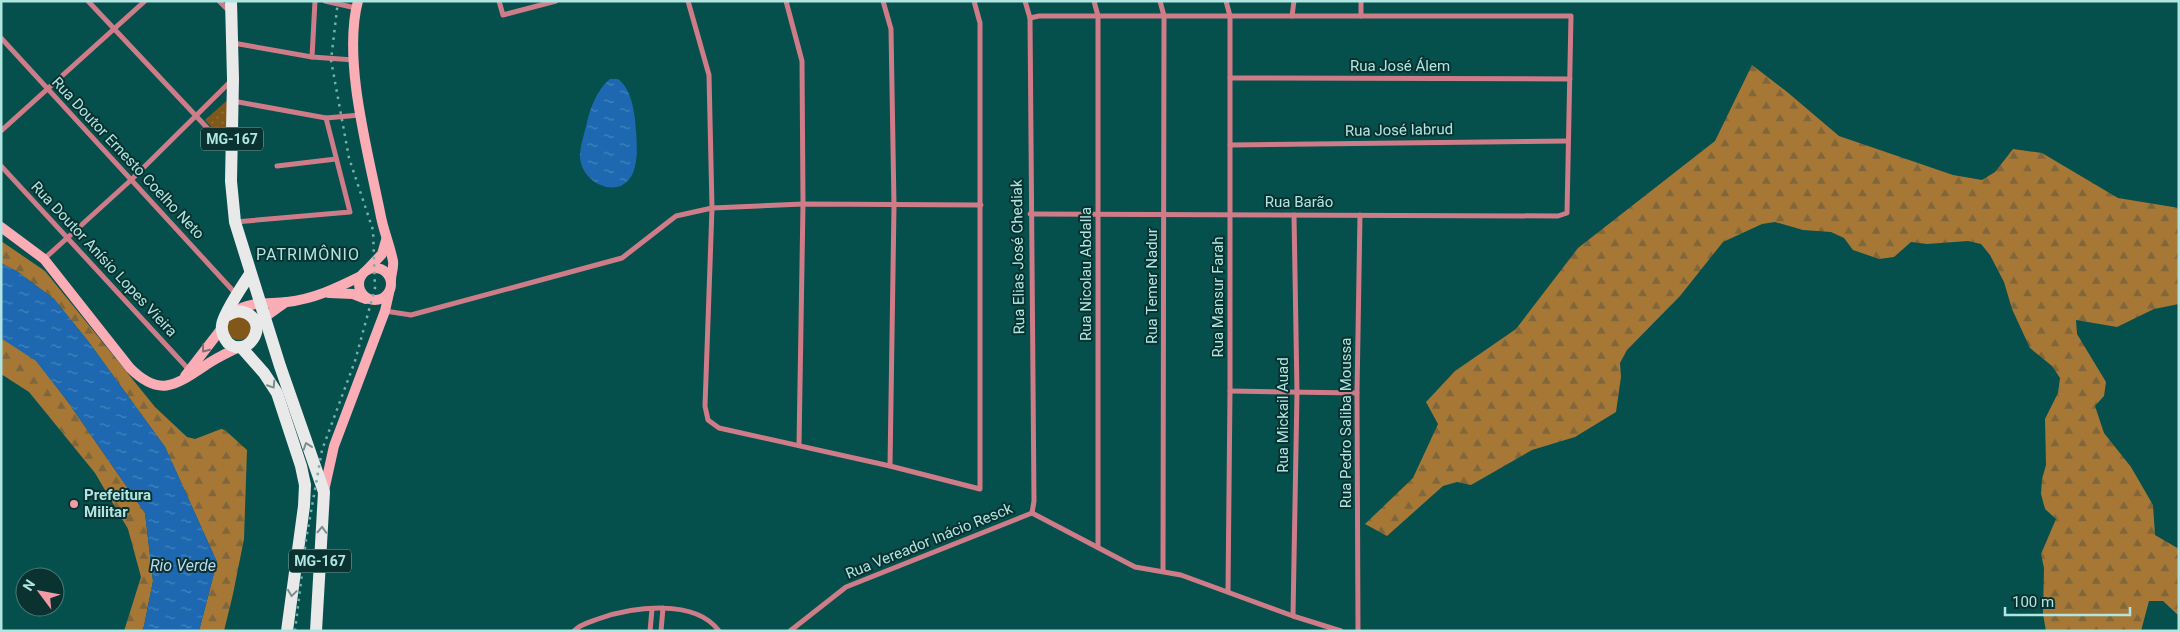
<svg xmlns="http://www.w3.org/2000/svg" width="2180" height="632" font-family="Roboto,sans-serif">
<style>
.green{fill:#82571a}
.forest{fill:url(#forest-firs)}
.park{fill:url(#park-dots)}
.water{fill:url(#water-ripples)}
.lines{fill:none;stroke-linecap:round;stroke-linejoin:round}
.street{stroke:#ce7c87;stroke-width:5}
.secondary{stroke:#fbadb6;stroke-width:10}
.primary{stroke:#e9e9e9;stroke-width:12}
.rail{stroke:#74b0ae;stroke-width:2.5;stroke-dasharray:2.5 5;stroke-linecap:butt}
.oneway{stroke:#827073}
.oneway2{stroke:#798e8c}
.poi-dot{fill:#f49aa5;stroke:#093230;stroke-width:2}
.labels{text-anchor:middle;stroke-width:4;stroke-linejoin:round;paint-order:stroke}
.shield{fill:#093230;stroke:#7eafad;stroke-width:1}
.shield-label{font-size:14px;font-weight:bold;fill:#b0e5e2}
.street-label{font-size:15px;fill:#b0e5e2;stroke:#093230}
.poi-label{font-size:15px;font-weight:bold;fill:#b0e5e2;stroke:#093230;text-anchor:start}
.neighbourhood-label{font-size:16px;letter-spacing:1px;fill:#b0e5e2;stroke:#093230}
.water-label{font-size:16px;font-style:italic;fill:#c2d7ee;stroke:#093230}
</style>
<defs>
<pattern id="forest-firs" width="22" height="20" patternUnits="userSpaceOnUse" patternTransform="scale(1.25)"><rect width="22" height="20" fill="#a77736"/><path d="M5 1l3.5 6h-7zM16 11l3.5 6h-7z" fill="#7f663b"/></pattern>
<pattern id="park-dots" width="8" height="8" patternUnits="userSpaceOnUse" patternTransform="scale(1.25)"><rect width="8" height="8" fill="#82571a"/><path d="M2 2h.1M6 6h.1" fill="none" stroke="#916f3b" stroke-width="1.8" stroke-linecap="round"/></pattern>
<pattern id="water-ripples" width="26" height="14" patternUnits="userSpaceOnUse" patternTransform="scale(1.25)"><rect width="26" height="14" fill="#1d68b0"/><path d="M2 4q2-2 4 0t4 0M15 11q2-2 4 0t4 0" fill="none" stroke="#4585be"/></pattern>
</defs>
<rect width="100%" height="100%" fill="#054f4d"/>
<circle class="green" cx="239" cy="328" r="12"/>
<g class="forest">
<polygon points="1752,65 1786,91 1839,136 1953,175 1982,180 1995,172 2013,149 2042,153 2118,198 2179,208 2179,304 2154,309 2117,327 2076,320 2077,334 2106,382 2104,396 2095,406 2104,433 2131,467 2153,505 2155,535 2179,549 2179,616 2163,601 2149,601 2141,631 2046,631 2043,614 2044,568 2041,554 2056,519 2045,509 2041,494 2042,479 2046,465 2045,419 2058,393 2060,378 2052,366 2030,348 2012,309 2004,282 1990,255 1981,244 1968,241 1927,244 1911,242 1894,257 1879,259 1853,250 1844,238 1831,232 1803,230 1775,222 1762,224 1723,242 1680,296 1627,350 1620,363 1621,377 1616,412 1575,437 1532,450 1471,485 1457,482 1443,486 1387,536 1365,524 1413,478 1438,424 1426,402 1455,371 1516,329 1578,248 1715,141"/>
<polygon points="1,241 45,271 155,407 187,437 195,439 221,429 225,430 247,450 244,539 233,594 224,631 199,631 217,562 165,447 88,341 54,299 18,272 1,263"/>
<polygon points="1,338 36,360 68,402 145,513 153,581 143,631 124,631 141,577 128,529 95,473 29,392 1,374"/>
</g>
<polygon class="park" points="231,97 228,146 205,120"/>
<g class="water">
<path d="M610 79H618C632 89 635 114 636 131 637 145 638 160 633 173 620 202 580 183 580 156 580 145 585 132 587 122 591 106 597 90 610 79Z"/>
<polygon points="1,263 18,272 54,299 88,341 165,447 217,562 199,631 143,631 153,581 145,513 68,402 36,361 1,338"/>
</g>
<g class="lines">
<g class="street">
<polyline points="88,1 228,150"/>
<polyline points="219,1 229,11"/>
<polyline points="325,1 356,8"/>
<polyline points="499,1 503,15 556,1"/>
<polyline points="688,1 709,75 712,208 705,406 708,420 719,428 890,466 980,489 980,23 974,1"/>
<polyline points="786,1 802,61 803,204 799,445"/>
<polyline points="883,1 891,29 894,206 890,466"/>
<polyline points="1025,1 1030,18 1034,501 1032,513"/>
<polyline points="1094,1 1098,16 1098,547"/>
<polyline points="1160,1 1164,16 1163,571"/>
<polyline points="1226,1 1230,16 1230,391 1228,592"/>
<polyline points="1361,1 1361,16"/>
<polyline points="1292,16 1294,1"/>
<polyline points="1030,18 1039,16 1571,16 1567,213 1558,216 1030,214"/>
<polyline points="1,38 236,294"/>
<polyline points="233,43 312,57 354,60"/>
<polyline points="312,57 315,1"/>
<polyline points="1230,78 1570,79"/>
<polyline points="233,101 326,118 360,115"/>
<polyline points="1,131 145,1"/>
<polyline points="1230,145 1568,141"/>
<polyline points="1,166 191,372"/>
<polyline points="277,166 336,159"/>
<polyline points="235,222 350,212 326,118"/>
<polyline points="44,259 131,180 232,80"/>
<polyline points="385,311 411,315 622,258 676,216 712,208 803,204 981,205"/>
<polyline points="1230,391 1357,393"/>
<polyline points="1032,513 1135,567 1181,575 1293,616 1341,631"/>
<polyline points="1293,616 1297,392 1294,215"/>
<path d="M574 631C580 624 590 622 598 619 632 607 695 598 719 631"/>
<polyline points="650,631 652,609"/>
<polyline points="661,631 663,608"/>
<polyline points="790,631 846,587 1032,513"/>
<polyline points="1358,631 1357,393 1360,215"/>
</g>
<g class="secondary">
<path d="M358 1C342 60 369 156 381 217 384 232 390 246 393 261 394 267 391 274 391 280"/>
<path d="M1 227 44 259 130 368C160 398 176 385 206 365 216 358 227 353 237 348"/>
<circle cx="375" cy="284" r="16"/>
<polyline points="367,270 382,254 386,240"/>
<polyline points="329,293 353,294 366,299"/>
<path d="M234 312C251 301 267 304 287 302 314 299 337 288 361 276"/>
<polyline points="261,323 265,317 286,302"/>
<polyline points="185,376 222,328"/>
<polyline points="324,491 334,446 385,311 389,293"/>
</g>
<g class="primary">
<polyline points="231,1 233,79 231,181 235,222 280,366 324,492 316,631"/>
<path d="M226 316C233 312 240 309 248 314 269 326 247 359 228 343 224 338 221 332 222 325 223 314 243 285 250 274"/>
<polyline points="241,347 264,373 277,393 301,466 305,485 304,506 287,631"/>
</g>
<polyline class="rail" points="295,631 306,540 322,450 355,361 375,288 373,230 349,158 331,60 338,1"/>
</g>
<defs><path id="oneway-chevron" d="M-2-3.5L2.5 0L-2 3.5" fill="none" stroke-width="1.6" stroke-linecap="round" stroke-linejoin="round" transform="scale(1.25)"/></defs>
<use class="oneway" href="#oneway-chevron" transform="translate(205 349) rotate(128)"/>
<g class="oneway2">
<use href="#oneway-chevron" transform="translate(272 385) rotate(57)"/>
<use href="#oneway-chevron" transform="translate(307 446) rotate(-109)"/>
<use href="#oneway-chevron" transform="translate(322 530) rotate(-87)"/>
<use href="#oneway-chevron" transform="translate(292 593) rotate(98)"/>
</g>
<circle class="poi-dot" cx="74" cy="504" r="5"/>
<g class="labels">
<g class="shield">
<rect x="201" y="127.5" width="62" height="23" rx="4"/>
<rect x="289" y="549.5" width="62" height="23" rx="4"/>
</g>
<g class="shield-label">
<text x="232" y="144">MG-167</text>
<text x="320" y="566">MG-167</text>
</g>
<g class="street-label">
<text x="1400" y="71">Rua José Álem</text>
<text transform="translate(1399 130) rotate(-1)" y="5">Rua José Iabrud</text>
<text transform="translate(128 158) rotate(47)" y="5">Rua Doutor Ernesto Coelho Neto</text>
<text x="1299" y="207">Rua Barão</text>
<text transform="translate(1018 257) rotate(-91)" y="5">Rua Elias José Chediak</text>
<text transform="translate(104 259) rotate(47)" y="5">Rua Doutor Anísio Lopes Vieira</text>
<text transform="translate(1086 274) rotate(-90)" y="5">Rua Nicolau Abdalla</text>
<text transform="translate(1152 286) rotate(-90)" y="5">Rua Temer Nadur</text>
<text transform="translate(1218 297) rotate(-90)" y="5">Rua Mansur Farah</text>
<text transform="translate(1283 415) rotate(-90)" y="5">Rua Mickail Auad</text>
<text transform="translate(1346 423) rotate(-90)" y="5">Rua Pedro Saliba Moussa</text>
<text transform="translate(929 541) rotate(-22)" y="5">Rua Vereador Inácio Resck</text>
</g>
<g class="poi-label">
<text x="84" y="500">Prefeitura<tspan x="84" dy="17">Militar</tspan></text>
</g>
<g class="neighbourhood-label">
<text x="308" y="260">PATRIMÔNIO</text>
</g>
<g class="water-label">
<text x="183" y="571">Rio Verde</text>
</g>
</g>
<rect width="2180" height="632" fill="none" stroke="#b0e5e2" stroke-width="5"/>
<g transform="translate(40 592) rotate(302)"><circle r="24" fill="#093230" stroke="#4c7a77"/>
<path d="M0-4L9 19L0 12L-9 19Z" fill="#f49aa5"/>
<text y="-8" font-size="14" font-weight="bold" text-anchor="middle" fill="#b0e5e2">N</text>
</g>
<path d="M2005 607v8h125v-8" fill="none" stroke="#b0e5e2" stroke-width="2.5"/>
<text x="2012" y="607" font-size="15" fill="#b0e5e2" stroke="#093230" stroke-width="4" paint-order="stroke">100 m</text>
</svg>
